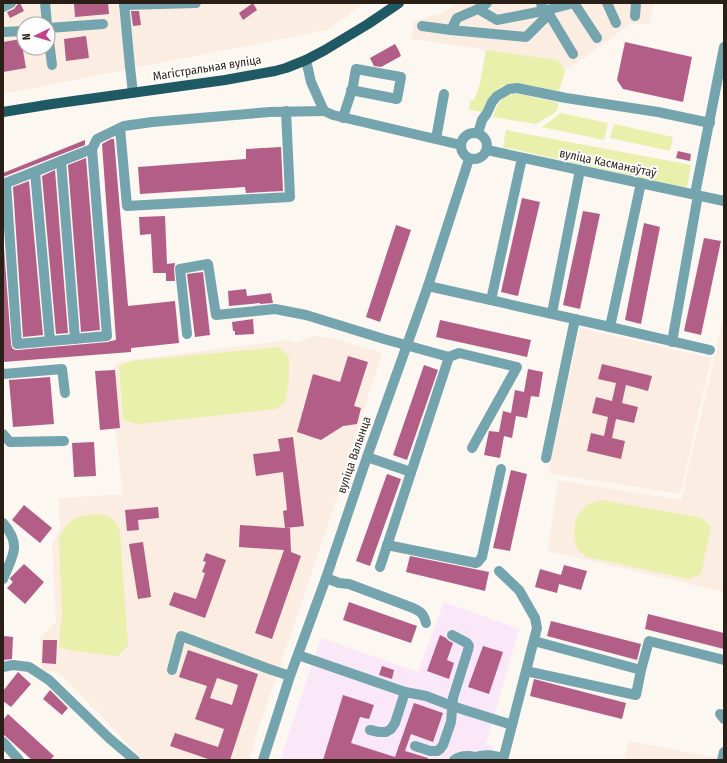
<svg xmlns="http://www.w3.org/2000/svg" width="727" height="763" font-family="'Fira Sans Condensed',sans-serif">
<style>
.built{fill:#fbede1;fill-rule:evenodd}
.medical{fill:#fae8f9}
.green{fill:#e9f0ac}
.building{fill:#b35e87;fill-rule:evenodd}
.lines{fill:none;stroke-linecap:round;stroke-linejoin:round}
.minor{stroke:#74a5af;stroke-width:10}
.major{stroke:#1f5a64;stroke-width:10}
.labels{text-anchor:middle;stroke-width:4;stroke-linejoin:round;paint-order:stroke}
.street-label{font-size:12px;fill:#2a1f16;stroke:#fff}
</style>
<rect width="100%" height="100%" fill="#fdf7f2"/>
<g class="built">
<path d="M3 3H365L327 30 3 94ZM24 24H48V48H24Z"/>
<polygon points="460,3 654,3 649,25 632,23 565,71 558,60 411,39 414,21 439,14"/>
<polygon points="724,317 724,592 548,551 558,480 681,500"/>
<polygon points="580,328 711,358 680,494 548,473"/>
<polygon points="314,336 333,338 382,353 359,424 358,437 257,733 250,760 143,760 60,673 42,670 40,638 56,622 52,545 60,529 59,498 123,494 115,429 120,428 115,370 112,370 114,365 124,361 288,340 295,343"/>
<polygon points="629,741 717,758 717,760 624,760"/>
</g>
<polygon class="medical" points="444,602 519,629 486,744 494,747 491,758 494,760 280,760 321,638 418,672"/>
<g class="green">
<polygon points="486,50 558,60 565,71 559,91 518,83 502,86 496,91 489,97 482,112 469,110 470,101 474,100 480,84"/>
<path d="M520 94 559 103 556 112 536 124 493 117C496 108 500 98 509 95 512 94 516 94 520 94Z"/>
<polygon points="561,113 608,123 604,140 542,127"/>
<polygon points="614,124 673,137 670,151 610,138"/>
<polygon points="506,130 691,165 687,188 503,147"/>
<polygon points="279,347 289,357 289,380 285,402 276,409 137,424 123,420 119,366 132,361"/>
<polygon points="601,500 702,518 711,527 701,574 689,579 587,557 577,549 574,536 575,523 578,514 589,504"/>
<path d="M95 514C109 515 116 518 120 532L128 646 118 656 74 651 59 647 60 630 62 618 59 537 69 522 82 516Z"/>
</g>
<g class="building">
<polygon points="20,3 24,11 10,18 7,12 14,9 17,5"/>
<polygon points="74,3 108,3 109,14 75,17"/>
<polygon points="253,3 257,10 243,20 239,13"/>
<polygon points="131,11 139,11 141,25 133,26"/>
<polygon points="86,36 89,58 66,61 64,39"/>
<polygon points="21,39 26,68 3,72 3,42"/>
<polygon points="625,42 692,57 683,102 623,89 617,80"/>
<polygon points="395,44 398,49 401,56 381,67 374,66 370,58"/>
<polygon points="111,139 114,139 128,306 175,301 179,343 131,348 131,352 3,362 3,234 11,344 12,348 15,350 18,350 108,342 111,341 116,340 102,144"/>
<polygon points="85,140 85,145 3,177 3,173"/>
<polygon points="281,147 283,191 246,193 245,187 140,194 138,167 246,159 246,149"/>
<polygon points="678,151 691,154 690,161 676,158"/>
<polygon points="86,158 100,330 81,332 68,165"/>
<polygon points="55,170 68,333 56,334 42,176"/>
<polygon points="29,181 43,335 23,337 13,187"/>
<polygon points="522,198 540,202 518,296 501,292"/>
<polygon points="583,211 600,214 580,309 563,305"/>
<polygon points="165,216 167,264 175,263 174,269 175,281 166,281 166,273 153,273 151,234 140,235 139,217"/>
<polygon points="644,223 660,227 641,324 625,320"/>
<polygon points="396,225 411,230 380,322 366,317"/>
<polygon points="704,238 721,241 701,335 684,331"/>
<polygon points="203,272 210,335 195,337 187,274"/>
<polygon points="246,289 247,296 271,293 273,303 260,304 260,303 229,306 228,291"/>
<polygon points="253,319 254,334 235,335 235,331 233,331 232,322"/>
<polygon points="440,320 531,340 527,357 436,337"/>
<polygon points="348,356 368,362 354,406 361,408 357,424 343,426 321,440 297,432 313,374 340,382"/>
<polygon points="602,364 652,376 648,391 626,385 622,403 638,407 634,423 616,419 612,438 625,441 621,459 587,451 591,433 604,436 608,417 592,413 596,397 612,401 616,383 598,379"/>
<polygon points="424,365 438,370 407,460 393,455"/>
<polygon points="528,369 543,372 539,397 531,396 527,418 516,416 512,438 504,436 500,458 484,455 489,431 499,432 503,411 511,413 515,390 524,392"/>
<polygon points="115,370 120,428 100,430 95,371"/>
<polygon points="50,377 54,424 13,427 9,380"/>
<polygon points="293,437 304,526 286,528 290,528 291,552 301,556 272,639 255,633 284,550 239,547 240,525 285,528 283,511 287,510 283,472 256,476 253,454 280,451 278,439"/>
<polygon points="94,442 96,476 74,477 72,443"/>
<polygon points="511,470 527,474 510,551 493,548"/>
<polygon points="387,474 401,479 370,566 356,561"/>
<polygon points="24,505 52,528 40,543 12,520"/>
<polygon points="158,507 159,518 138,520 139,530 127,531 125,510"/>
<polygon points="143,542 151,597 138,599 129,544"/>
<polygon points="206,553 226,560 205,618 169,605 174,592 196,599 205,573 202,572 206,562 203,561"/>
<polygon points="410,556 489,572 485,591 406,572"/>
<polygon points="24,564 44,582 25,604 7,588 13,582 10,579 10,578"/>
<polygon points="564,565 587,571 581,590 559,584 557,593 535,587 540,569 561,575"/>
<polygon points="349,602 417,626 411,643 343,620"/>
<polygon points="648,614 724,633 724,649 645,629"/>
<polygon points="551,621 641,644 637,660 547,636"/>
<polygon points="440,635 446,638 449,641 453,643 447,660 454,663 449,679 427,671"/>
<polygon points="3,636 13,637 12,659 3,660"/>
<polygon points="43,640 57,640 56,664 42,663"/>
<polygon points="483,646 503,652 489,694 468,687"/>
<path d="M188 650 258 674 230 760H211L170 746 175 733 218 747 224 729 195 719 207 686 179 677ZM217 678 238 685 232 705 210 698Z"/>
<polygon points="382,666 394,670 392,679 379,675"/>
<polygon points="18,672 31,684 11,707 3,701 3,691"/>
<polygon points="534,679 626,703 622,719 530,696"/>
<polygon points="50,690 68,708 62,715 43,699"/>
<polygon points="343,695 374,705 369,719 360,717 351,743 395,757 414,703 443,713 433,742 411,734 405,751 428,758 428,760 323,760"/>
<polygon points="8,714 54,756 50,760 32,760 3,734 3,720"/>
</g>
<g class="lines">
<g class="minor">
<polyline points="45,3 47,24"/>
<polyline points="124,3 130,67 133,93"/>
<polyline points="541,3 543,11 549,14 573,54"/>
<polyline points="574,3 597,38"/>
<polyline points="607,3 616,23"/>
<polyline points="124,5 196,3"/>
<polyline points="3,7 11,3"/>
<polyline points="478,9 487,3"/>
<polyline points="635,16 636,3"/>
<polyline points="422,26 451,30 526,37 549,14"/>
<polyline points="48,28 103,24"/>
<polyline points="451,30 457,18 478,9 497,20 543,11 574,3"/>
<polyline points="3,32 24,31"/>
<polyline points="48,33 52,65"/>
<polyline points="306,60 311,82 324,111 333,115 461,145"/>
<path d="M343 118C346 107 350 97 353 86 354 80 355 74 356 69L401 77 397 99 351 90"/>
<polyline points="120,128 127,206 290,197 286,111"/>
<circle cx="474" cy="146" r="13"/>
<polyline points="478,133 482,120 487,113 492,102 497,96 509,89 517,88 566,98 658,112 710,123"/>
<polyline points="436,139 444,94"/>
<path d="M92 149C63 160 35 172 6 183L17 344 107 336 92 149 97 139 124 126 152 122 270 112 324 111"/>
<polyline points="487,150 724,201"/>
<polyline points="61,161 75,339"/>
<polyline points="35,172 50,341"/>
<polyline points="695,194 724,47"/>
<polyline points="428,286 610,327 710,350"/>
<polyline points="491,300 522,158"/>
<polyline points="552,313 580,170"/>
<polyline points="610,327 641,183"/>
<polyline points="187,334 180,269 208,264 216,315 275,309 306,315 384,339 449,357"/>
<polyline points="672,342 698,195"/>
<polyline points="3,374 62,369 65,393"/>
<polyline points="3,434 10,442 64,441"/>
<polyline points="367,457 411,472"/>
<polyline points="546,458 575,319"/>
<path d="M3 523C22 545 13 555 3 579"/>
<polyline points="387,545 476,563 478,562 482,557 501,469"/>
<polyline points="380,567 449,357 459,353 517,367 472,448"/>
<polyline points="499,571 519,590 535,618 537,628 503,760"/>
<path d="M326 578 339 583 349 584 413 608C421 612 424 614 426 623"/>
<polyline points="298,655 405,692 426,696 452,706 512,725"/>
<polyline points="3,667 13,665 29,667 49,680 110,739 135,760"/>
<polyline points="172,670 181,636 269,669 290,676"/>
<polyline points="641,670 649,641 724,660"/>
<polyline points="526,671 636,695 641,670 534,641"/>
<polyline points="720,714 724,719"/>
<polyline points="370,730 379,732 386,732 391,729 395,723 405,692"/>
<polyline points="3,742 19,760"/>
<polyline points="415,746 430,751 437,751 440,749 443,745 451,722 453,698 468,650 469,646 467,643 452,635"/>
<polyline points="263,760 290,676 326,578 367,457 428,286 469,159"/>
<path d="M454 760C461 755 467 755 475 757"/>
<path d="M474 760 475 757C486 754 493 755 503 758"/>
<polyline points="722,760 724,752"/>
</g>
<polyline class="major" points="3,112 52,104 225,80 275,71 286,68 306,60 325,50 368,24 399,3"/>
</g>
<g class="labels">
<g class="street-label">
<text transform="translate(207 68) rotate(-9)" y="4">Магістральная вуліца</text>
<text transform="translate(608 163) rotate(12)" y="4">вуліца Касманаўтаў</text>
<text transform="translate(354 455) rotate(-71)" y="4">вуліца Валынца</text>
</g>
</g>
<rect width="727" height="763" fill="none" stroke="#2a1f16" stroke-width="8"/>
<g transform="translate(36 36) rotate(265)"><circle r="19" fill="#ffffff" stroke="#aaa5a2"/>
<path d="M0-3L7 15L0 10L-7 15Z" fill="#c4428b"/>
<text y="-6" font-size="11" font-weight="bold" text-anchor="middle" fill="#2a1f16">N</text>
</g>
</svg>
